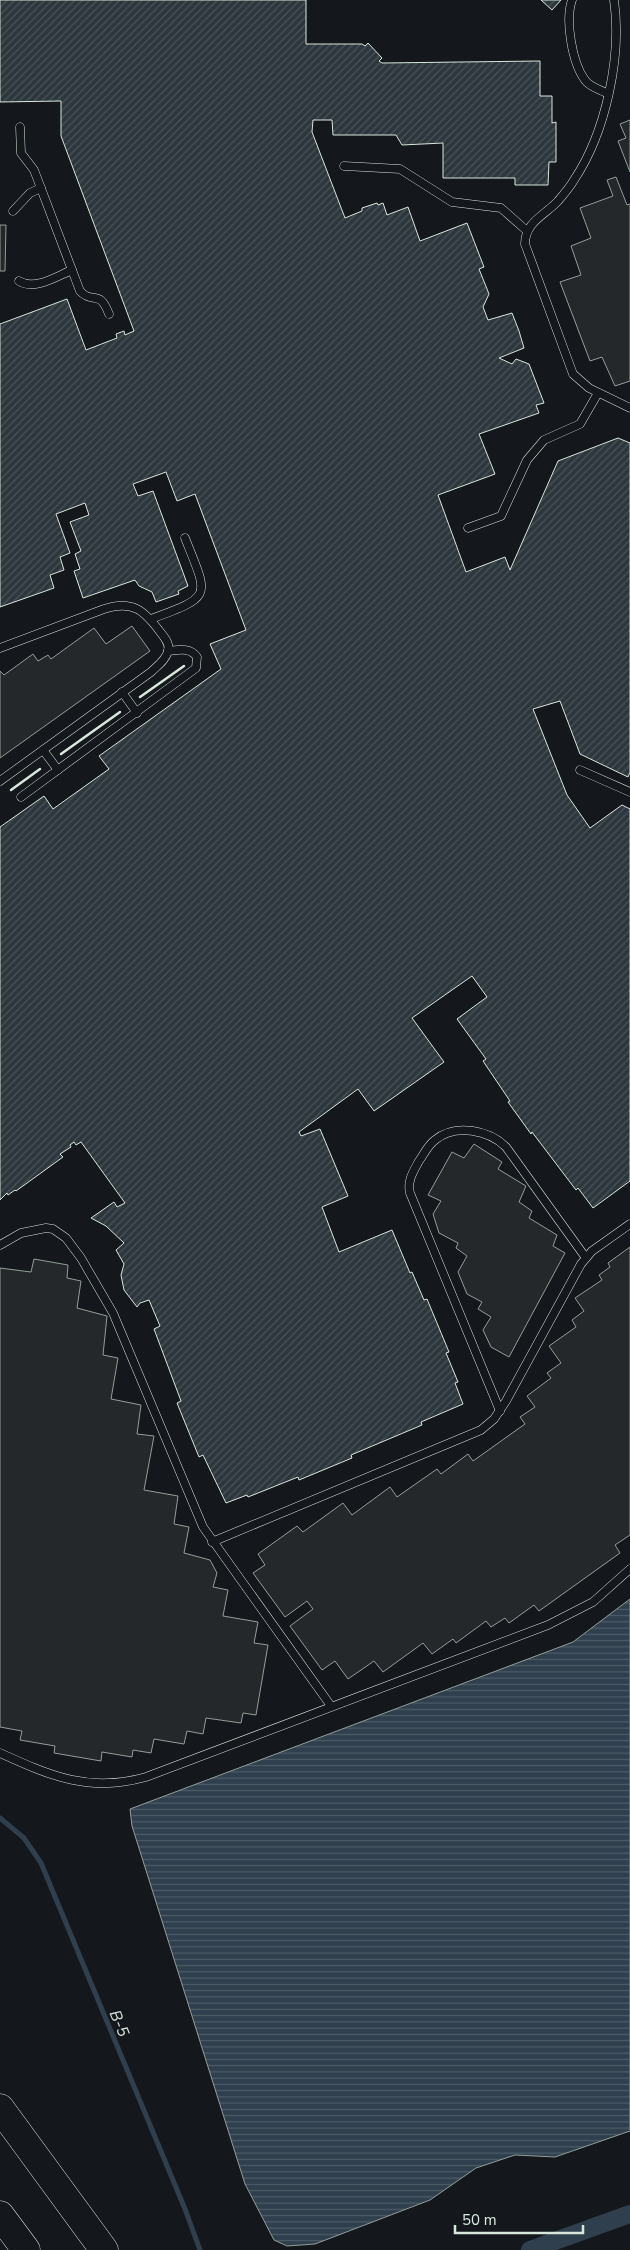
<svg xmlns="http://www.w3.org/2000/svg" width="630" height="2250" font-family="'Nunito Sans',sans-serif">
<style>
.parking{fill:#24282b;stroke:#939e99}
.water{fill:url(#water-rules);stroke:#939e99}
.lines{fill:none;stroke-linecap:round;stroke-linejoin:round}
.stream{stroke:#2f3f4d;stroke-width:5}
.canal{stroke:#2f3f4d;stroke-width:18}
.building{fill:url(#building-hatch);stroke:#d8e6dc}
.lane-casing{stroke:#d8e6dc;stroke-width:9}
.highway-casing{stroke:#d8e6dc;stroke-width:29}
.lane{stroke:#14181c;stroke-width:8}
.highway{stroke:#14181c;stroke-width:28}
.wall{stroke:#d8e6dc;stroke-width:2.5}
.labels{text-anchor:middle;stroke-width:4;stroke-linejoin:round;paint-order:stroke}
.water-label{font-size:16px;font-style:italic;fill:#d8e6dc;stroke:#14181c}
</style>
<defs>
<pattern id="water-rules" width="6" height="5" patternUnits="userSpaceOnUse" patternTransform="scale(1.25)"><rect width="6" height="5" fill="#2f3f4d"/><path d="M0 2.5h6" fill="none" stroke="#4c5b66"/></pattern>
<pattern id="building-hatch" width="6" height="6" patternUnits="userSpaceOnUse" patternTransform="scale(1.25)"><rect width="6" height="6" fill="#2c363c"/><path d="M-1 1l2-2M0 6l6-6M5 7l2-2" fill="none" stroke="#4a5358"/></pattern>
</defs>
<rect width="100%" height="100%" fill="#14181c"/>
<g class="parking">
<polygon points="630,120 630,172 618,141 626,138 620,124"/>
<polygon points="616,177 627,205 630,204 630,381 615,386 602,357 590,361 560,282 581,275 571,246 591,238 580,208 613,196 607,180"/>
<polygon points="0,225 6,225 5,271 0,271"/>
<polygon points="132,626 150,651 0,758 0,671 4,675 33,654 38,661 48,655 51,659 94,628 106,644"/>
<polygon points="474,1144 502,1162 498,1169 526,1186 519,1202 532,1211 529,1218 557,1235 553,1246 565,1253 509,1357 491,1347 483,1330 491,1317 478,1309 482,1302 467,1294 458,1272 467,1256 456,1248 458,1243 439,1233 433,1214 441,1201 428,1195 452,1152 464,1158"/>
<polygon points="630,1247 630,1535 615,1545 620,1553 539,1611 534,1605 509,1623 505,1618 491,1627 486,1621 456,1643 453,1639 432,1654 423,1643 383,1672 374,1661 348,1679 335,1661 322,1670 290,1626 313,1609 307,1601 285,1617 253,1573 265,1565 258,1554 297,1526 303,1532 343,1503 352,1515 390,1487 397,1497 437,1469 441,1474 468,1454 473,1461 525,1424 520,1417 535,1407 527,1396 551,1378 547,1373 561,1363 549,1346 576,1327 572,1320 584,1311 575,1298 602,1280 599,1275 610,1267 608,1263"/>
<polygon points="34,1259 68,1265 67,1278 81,1281 77,1308 107,1316 103,1355 118,1358 111,1399 141,1405 137,1434 154,1436 144,1490 178,1496 174,1524 189,1527 184,1553 210,1560 217,1573 213,1587 228,1590 223,1616 258,1622 254,1643 268,1645 256,1715 243,1713 241,1723 206,1718 203,1734 187,1731 184,1744 154,1739 151,1753 133,1750 132,1757 102,1752 101,1761 54,1753 55,1746 20,1740 22,1731 0,1727 0,1268 31,1272"/>
</g>
<polygon class="water" points="630,1599 630,2131 555,2157 515,2155 476,2168 430,2200 315,2244 287,2246 274,2240 245,2184 132,1826 130,1809 573,1642"/>
<g class="lines">
<polyline class="stream" points="0,1818 24,1838 41,1863 185,2209 200,2250"/>
<polyline class="canal" points="530,2250 630,2214"/>
</g>
<g class="building">
<polygon points="0,0 306,0 306,44 362,44 365,46 368,43 382,58 379,61 382,63 540,61 540,96 552,96 552,123 556,122 556,162 549,162 548,185 515,185 515,178 443,178 443,143 402,145 396,135 333,135 332,120 313,120 312,132 345,218 362,211 362,208 377,203 378,205 383,203 387,215 408,207 420,241 467,223 484,267 479,269 489,294 483,307 488,320 512,313 519,331 524,348 499,358 512,364 516,359 529,364 544,403 536,405 539,413 479,434 495,474 438,495 466,572 505,557 510,570 558,461 618,438 630,443 630,773 628,777 580,754 560,701 533,709 567,795 590,828 622,805 630,809 630,1181 593,1208 578,1188 576,1190 532,1132 531,1134 508,1102 510,1101 483,1061 486,1059 457,1019 487,997 472,976 412,1018 444,1062 374,1111 358,1089 299,1132 301,1136 320,1129 348,1196 322,1207 339,1252 392,1230 410,1273 412,1272 424,1300 427,1299 449,1352 446,1353 458,1382 455,1383 463,1404 421,1422 422,1425 351,1455 352,1458 299,1480 298,1477 248,1497 247,1495 226,1503 203,1455 199,1457 177,1403 181,1401 154,1329 160,1326 149,1300 140,1303 137,1307 124,1290 121,1275 124,1264 116,1250 124,1243 106,1226 91,1218 114,1202 117,1207 125,1203 81,1142 76,1145 74,1142 70,1145 71,1147 60,1154 63,1157 16,1191 15,1190 8,1195 7,1193 0,1200 0,827 44,796 53,809 109,769 99,756 221,669 210,644 246,630 195,494 177,501 166,472 133,484 138,496 153,491 188,586 178,591 179,594 156,602 152,592 139,586 135,580 83,598 74,571 80,569 75,554 81,551 70,522 89,515 85,503 56,514 70,553 60,557 64,570 50,575 54,588 0,607 0,324 67,299 86,350 117,338 116,334 124,331 125,335 134,331 61,136 61,101 0,102"/>
<polygon points="541,0 561,0 552,10"/>
</g>
<g class="lines">
<g class="lane-casing">
<g id="lane">
<path d="M572 0C565 20 572 63 585 80 589 87 602 90 608 94"/>
<path d="M614 0C622 56 606 132 574 180 570 187 564 194 558 201 545 215 525 222 525 244L573 374 589 388 630 408"/>
<path d="M20 127 21 153 34 170 80 291C93 305 99 288 109 314"/>
<polyline points="344,166 400,169 452,202 501,208 527,231"/>
<polyline points="13,211 30,193 41,188"/>
<path d="M19 281C35 291 57 276 72 270"/>
<polyline points="468,528 501,516 527,460 544,440 580,424 598,393"/>
<path d="M151 619C213 596 209 598 185 538"/>
<path d="M0 648 104 609C133 600 144 610 161 633 165 638 170 644 168 651 166 660 157 666 151 672L0 781"/>
<polyline points="122,692 137,713"/>
<polyline points="43,750 58,770"/>
<polyline points="580,770 630,792"/>
<path d="M21 797 196 668 197 657C190 647 179 650 168 651"/>
<polyline points="0,1245 21,1233 46,1228 53,1229 66,1238 81,1258 113,1313 203,1527 331,1706"/>
<path d="M500 1411 410 1193C407 1181 413 1172 419 1161 424 1154 428 1145 435 1140 455 1123 489 1130 506 1147L586 1258"/>
<polyline points="212,1542 481,1430 494,1419 506,1401 581,1264 592,1251 630,1224"/>
<path d="M0 1753C51 1776 89 1793 146 1777L548 1625 593 1602 630 1569"/>
</g>
</g>
<g class="highway-casing">
<g id="highway">
<polyline points="0,2108 104,2250"/>
<polyline points="0,2215 26,2250"/>
</g>
</g>
<use href="#lane" class="lane"/>
<use href="#highway" class="highway"/>
<g class="wall">
<polyline points="140,697 184,666"/>
<polyline points="61,754 120,712"/>
<polyline points="11,790 40,769"/>
</g>
</g>
<g class="labels">
<g class="water-label">
<text transform="translate(120 2023) rotate(68)" y="6">B-5</text>
</g>
</g>
<path d="M455 2225v8h128v-8" fill="none" stroke="#d8e6dc" stroke-width="2.5"/>
<text x="462" y="2225" font-size="15" fill="#d8e6dc" stroke="#14181c" stroke-width="4" paint-order="stroke">50 m</text>
</svg>
